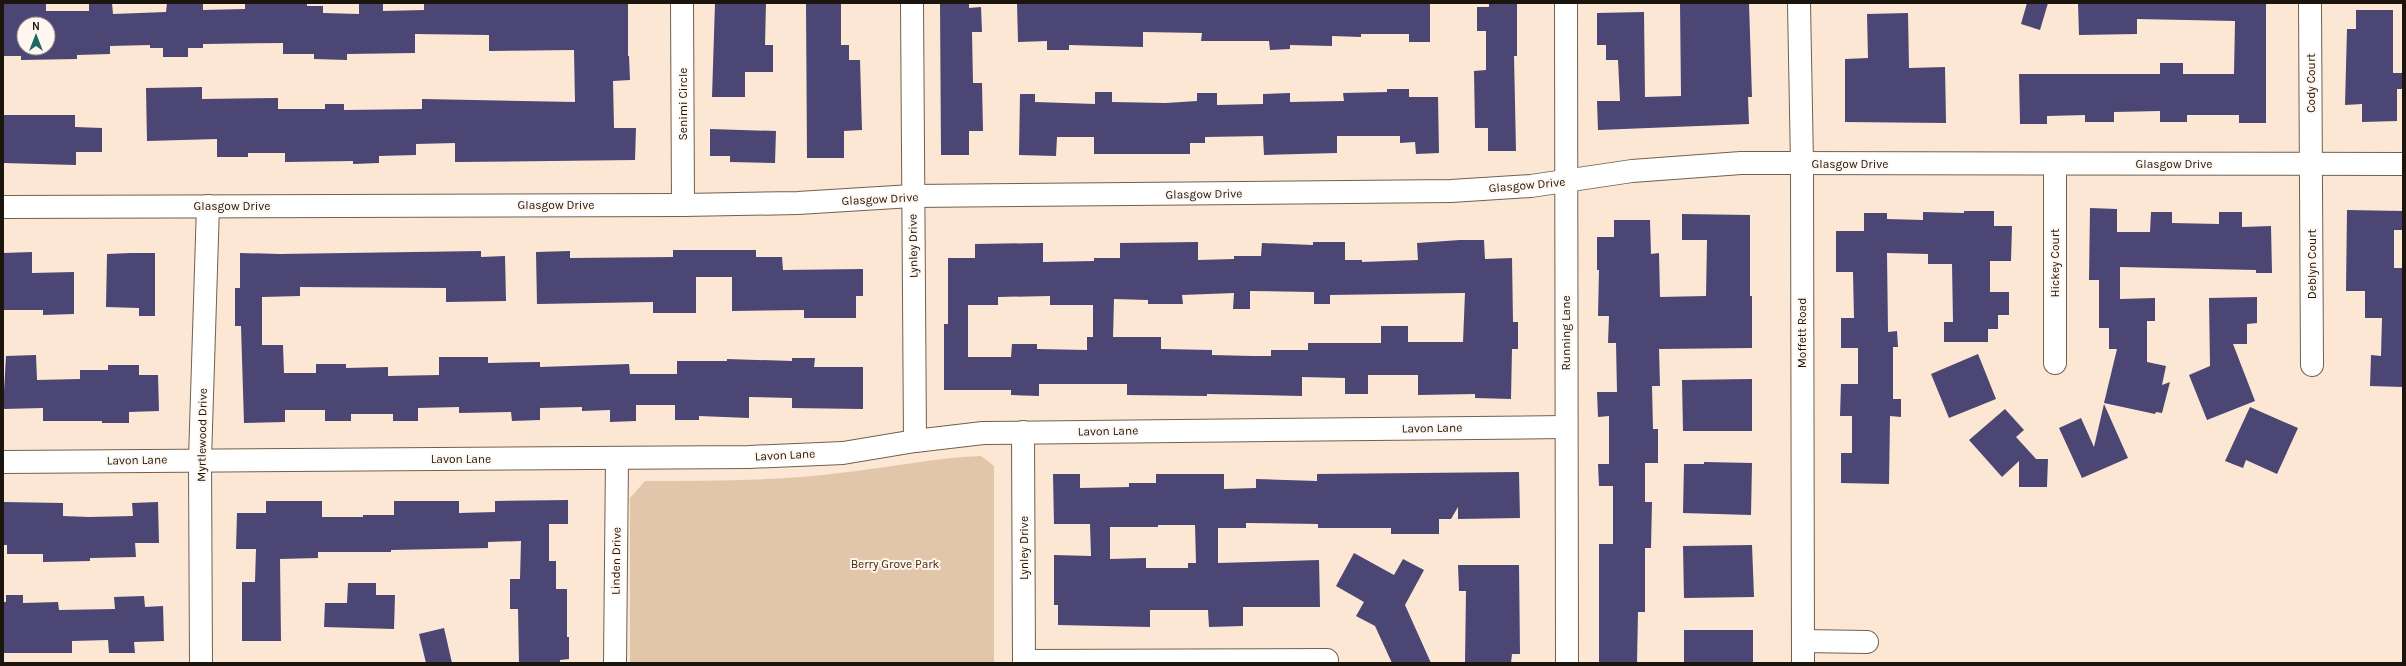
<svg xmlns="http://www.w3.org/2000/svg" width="2406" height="666" font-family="Karla,sans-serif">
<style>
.green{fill:#e2c6a9}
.building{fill:#4b4673;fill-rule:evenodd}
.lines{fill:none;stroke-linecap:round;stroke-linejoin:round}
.street-casing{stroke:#71604f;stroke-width:24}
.street{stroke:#fff;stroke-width:22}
.labels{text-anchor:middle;stroke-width:4;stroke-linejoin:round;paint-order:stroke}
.street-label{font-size:12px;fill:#1b150e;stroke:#fff7ef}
.park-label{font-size:12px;fill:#442906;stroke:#fff7ef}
</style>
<rect width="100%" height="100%" fill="#fbe7d4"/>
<path class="green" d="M981 456 994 466V663H630V498L645 481C710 481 775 481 839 473 887 468 932 458 981 456Z"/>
<g class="building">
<path d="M3 3H46V11H89V3H112L113 14 166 12 167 3H203V10L245 9V3H307V6H323V13L359 14V3H383V11L424 10V3H628V56H629L630 80 613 81 614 128H636L635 160 455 162V143L416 144V155L379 156V163L353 164V161L285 162V153H248V157H217V139L147 141 146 88 202 87V99L278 98V109H325V104H344V110L422 109V99L575 102 574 50 489 51V35L415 34V53L347 54V60L314 59V54H283V43L203 44V48H188V57H163V48H150V45L110 46V54L77 55V59L21 60V56H3ZM24 24H48V48H24Z"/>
<polygon points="715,3 766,3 765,45 773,45 773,72 745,72 745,97 712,97"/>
<polygon points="806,3 841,3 841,45 849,45 849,60 860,60 862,130 844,131 844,158 807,158"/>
<polygon points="940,3 969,3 969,8 981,7 982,32 972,32 973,83 982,83 983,131 969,131 969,155 941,155"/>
<polygon points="1017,3 1430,3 1430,42 1409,42 1409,34 1361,34 1361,37 1332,36 1332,46 1290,45 1290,49 1270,50 1269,41 1201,41 1202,33 1143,32 1143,47 1069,45 1069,50 1047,50 1047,41 1018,42"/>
<polygon points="1489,3 1517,3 1517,56 1514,56 1516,151 1488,151 1488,128 1475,128 1474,71 1486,70 1486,31 1477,31 1477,7 1489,7"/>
<polygon points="1680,3 1749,3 1752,97 1748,97 1749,124 1598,130 1597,101 1620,101 1618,60 1606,60 1606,45 1597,45 1597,13 1644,12 1645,97 1681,96"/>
<polygon points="2027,3 2048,3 2040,30 2021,24"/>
<polygon points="2078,3 2266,3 2266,123 2239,123 2239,115 2187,115 2187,122 2160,122 2160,111 2114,112 2114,122 2085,122 2085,115 2047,116 2047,124 2020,124 2019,74 2160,74 2160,63 2183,63 2183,74 2234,74 2235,21 2137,19 2137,34 2079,35"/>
<polygon points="2356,10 2393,10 2393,73 2403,73 2403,89 2397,89 2397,121 2362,122 2362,104 2345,105 2347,29 2356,29"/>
<polygon points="1908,13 1909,68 1945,67 1946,123 1845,122 1845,59 1868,58 1867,14"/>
<polygon points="1387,89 1409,89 1409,97 1438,97 1439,153 1416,154 1415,142 1400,143 1400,136 1337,136 1337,153 1264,155 1263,136 1205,137 1205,143 1190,143 1190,154 1094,154 1094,137 1057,137 1056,156 1019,155 1020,94 1035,94 1035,102 1095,104 1095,92 1112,92 1112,102 1166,103 1197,101 1197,93 1217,93 1217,105 1263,104 1263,94 1290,93 1290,102 1344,101 1343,93 1387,92"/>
<polygon points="3,115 75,115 75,127 102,128 102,152 76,152 76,165 3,163"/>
<polygon points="710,129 776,131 775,163 730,162 730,156 710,156"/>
<polygon points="2090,208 2117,209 2117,232 2150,232 2151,212 2172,212 2172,223 2219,224 2219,212 2242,212 2242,227 2271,226 2272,273 2256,273 2256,270 2120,267 2120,299 2155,298 2155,321 2147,321 2147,362 2166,366 2162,385 2170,382 2162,413 2156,412 2155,414 2104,403 2117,349 2109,349 2109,328 2099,328 2099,280 2089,280"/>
<polygon points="2347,210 2403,211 2403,230 2394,230 2394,268 2403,268 2403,387 2370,386 2371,355 2381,356 2382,318 2365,318 2365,291 2346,291"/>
<polygon points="1964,211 1994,211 1994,226 2012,226 2011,261 1990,261 1990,292 2009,292 2009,315 1998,315 1998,329 1988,329 1988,342 1944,342 1944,322 1953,322 1952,264 1928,264 1928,254 1887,253 1888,332 1897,331 1898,347 1893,347 1893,399 1901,399 1901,417 1890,416 1889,484 1841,483 1841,453 1852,453 1852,416 1840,416 1841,384 1858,384 1858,348 1841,348 1841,318 1854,318 1853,272 1836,272 1836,231 1864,231 1864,213 1887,213 1887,219 1923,220 1923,212 1964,213"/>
<polygon points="1682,214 1750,215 1750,296 1752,296 1752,348 1659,349 1660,386 1652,386 1653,429 1658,429 1658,463 1645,463 1645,502 1652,502 1651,548 1645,548 1645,612 1638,612 1637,663 1599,663 1599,544 1613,544 1613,486 1599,486 1598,464 1609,464 1609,416 1598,417 1597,392 1617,392 1616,343 1608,343 1609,316 1598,316 1599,270 1597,270 1597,237 1614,237 1614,220 1650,220 1651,254 1659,253 1660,297 1706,296 1707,240 1682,240"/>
<path d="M1460 240H1484L1485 259 1512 258 1513 322H1518V349H1512L1511 399 1475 398V394L1418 395V375H1368V394H1345V378L1302 377V396L1207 394V396L1127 395V384H1039V396L1011 395V390H944V324H948V258H975V244L1043 243V262L1094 261V258H1120V243L1198 242V260L1234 259V256H1261L1262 243 1313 245V242H1345V260H1362V262L1418 260 1417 243ZM1250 291 1314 292V304H1330V295L1462 293H1465L1463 342H1408V326H1381V343H1308V350H1271V356H1253L1212 355V350L1161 349V337H1113L1114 299 1148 300V304H1183L1182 295 1234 293 1233 309H1250ZM1050 296V305H1093V337H1087V350L1037 349V344H1012L1011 357H968V305H998V297Z"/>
<polygon points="673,250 756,250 756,257 782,257 783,270 863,269 863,296 856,296 856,318 804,318 804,310 732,311 732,277 696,277 696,313 653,313 653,302 537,304 536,252 570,251 570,258 673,257"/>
<polygon points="481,251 481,257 505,256 506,301 446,302 446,288 300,287 300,296 262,297 262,345 283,345 284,373 316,373 316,364 346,364 346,368 388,367 388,376 439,375 439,357 488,357 488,363 540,362 540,367 629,364 630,374 677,374 677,361 727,361 727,359 792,361 792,358 815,358 814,367 863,367 863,409 792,408 792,398 749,397 749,418 699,416 699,420 675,420 675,405 636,405 636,421 610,422 610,410 582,411 582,407 540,408 540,420 512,421 511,412 459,413 459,407 418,408 418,421 393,421 393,414 351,414 351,421 325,421 325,410 285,410 285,422 244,423 241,326 235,326 235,288 240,288 240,253 280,254"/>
<polygon points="32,252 32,273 74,272 74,314 43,315 43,310 3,310 3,253"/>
<polygon points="131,253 155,253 155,316 139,316 139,308 106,307 107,254"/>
<polygon points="2257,297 2257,323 2247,324 2247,344 2233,344 2255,401 2207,420 2189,375 2210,366 2209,298"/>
<polygon points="1978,354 1996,399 1949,418 1931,374"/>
<polygon points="36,355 37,380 80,379 80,370 108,370 108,365 139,365 139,375 158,375 159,411 129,412 129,423 102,423 102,421 43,421 43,408 3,409 6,356"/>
<polygon points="1752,379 1752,431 1683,431 1682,380"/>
<polygon points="2104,404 2128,458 2082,478 2059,428 2081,418 2094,447"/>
<polygon points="2250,407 2298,428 2277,474 2246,460 2243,468 2225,461"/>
<polygon points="2005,409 2024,430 2016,437 2036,459 2048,459 2047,487 2019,487 2019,461 2002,477 1969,440"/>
<polygon points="1704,462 1752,463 1751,515 1683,513 1684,464 1704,464"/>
<path d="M1519 472 1520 518 1458 519V507L1451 519H1439V534H1391V528H1318V524L1246 523V528H1218V563L1319 560 1320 607H1243V626L1209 627 1208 610H1150V627L1058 625V605H1054V555L1091 556 1090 524H1054L1053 474H1080V488L1129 487V483H1156V474H1224V489L1256 488V479L1317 481V474ZM1158 525H1195L1196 563H1188V568H1146V558L1110 559V527H1158Z"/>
<polygon points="568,500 568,524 549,524 549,561 556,561 556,589 567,589 567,637 569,637 569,659 560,660 560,663 519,663 518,609 510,609 510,579 520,579 521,541 488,542 488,548 391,550 391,552 318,552 318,558 280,559 281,641 242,641 242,582 255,582 256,549 236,549 237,513 266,513 266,501 322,501 322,517 363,517 363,515 394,515 394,501 459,501 459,513 495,512 495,501"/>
<polygon points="3,502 63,503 63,516 89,517 133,516 132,503 158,502 159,543 135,543 136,557 90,558 90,561 43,562 43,554 7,554 7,545 3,545"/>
<polygon points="1752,545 1754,597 1684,598 1683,546"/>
<polygon points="1354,553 1394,575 1403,559 1424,570 1405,605 1431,663 1392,663 1375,626 1356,616 1364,602 1336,586"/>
<polygon points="1458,565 1519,565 1520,654 1512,654 1511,663 1465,663 1466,591 1459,591"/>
<polygon points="348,583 376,583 376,595 395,595 394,629 324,627 325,603 347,603"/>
<polygon points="6,595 23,595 23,603 58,602 59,610 115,609 114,597 144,596 145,607 163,606 164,641 134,642 135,653 109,653 108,640 72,641 72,653 3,653 3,602 6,602"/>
<polygon points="444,628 452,663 426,663 419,634"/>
<rect x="1684" y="630" width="69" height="33"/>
</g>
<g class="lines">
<g class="street-casing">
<g id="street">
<polyline points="682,3 683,205"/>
<polyline points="912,3 915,441"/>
<polyline points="1566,3 1567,663"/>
<polyline points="1799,3 1802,164 1803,663"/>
<polyline points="2310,3 2312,365"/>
<polyline points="2055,164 2055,363"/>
<polyline points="3,207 683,205 798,203 912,196 1451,191 1531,186 1632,171 1741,163 2403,164"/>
<polyline points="1023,432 1024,663"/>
<polyline points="3,462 749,457 843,453 915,441 983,433 1566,427"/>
<polyline points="1803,641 1867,642"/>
<polyline points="1024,661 1327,660"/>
<polyline points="201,663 200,459 208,206"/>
<polyline points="615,663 617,459"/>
</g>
</g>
<use href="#street" class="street"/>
</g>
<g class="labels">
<g class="street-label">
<text transform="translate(2311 83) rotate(-90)" y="4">Cody Court</text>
<text transform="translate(683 104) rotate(-90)" y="4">Senimi Circle</text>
<text x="1850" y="168">Glasgow Drive</text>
<text x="2174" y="168">Glasgow Drive</text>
<text transform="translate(1527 185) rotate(-5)" y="4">Glasgow Drive</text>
<text transform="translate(1204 194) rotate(-1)" y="4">Glasgow Drive</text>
<text transform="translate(880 199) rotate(-3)" y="4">Glasgow Drive</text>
<text x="556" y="209">Glasgow Drive</text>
<text x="232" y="210">Glasgow Drive</text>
<text transform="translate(913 246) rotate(-91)" y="4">Lynley Drive</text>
<text transform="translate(2055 263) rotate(-90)" y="4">Hickey Court</text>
<text transform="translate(2312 264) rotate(-90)" y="4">Deblyn Court</text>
<text transform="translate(1566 333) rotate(-90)" y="4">Running Lane</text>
<text transform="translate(1802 333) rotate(-90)" y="4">Moffett Road</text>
<text transform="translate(1432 428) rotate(-1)" y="4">Lavon Lane</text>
<text transform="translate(1108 431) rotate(-1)" y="4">Lavon Lane</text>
<text transform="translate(202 435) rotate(-89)" y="4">Myrtlewood Drive</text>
<text transform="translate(785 455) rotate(-3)" y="4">Lavon Lane</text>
<text x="461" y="463">Lavon Lane</text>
<text transform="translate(137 460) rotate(-1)" y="4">Lavon Lane</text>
<text transform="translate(1024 548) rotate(-90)" y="4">Lynley Drive</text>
<text transform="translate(616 561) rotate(-89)" y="4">Linden Drive</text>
</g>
<g class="park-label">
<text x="895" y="568">Berry Grove Park</text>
</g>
</g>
<rect width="2406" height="666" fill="none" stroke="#1b150e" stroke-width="8"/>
<g transform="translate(36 36)"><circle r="19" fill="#fff7ef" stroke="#a49d95"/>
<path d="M0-3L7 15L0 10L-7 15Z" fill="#1c6863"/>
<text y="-6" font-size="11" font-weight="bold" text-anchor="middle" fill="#1b150e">N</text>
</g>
</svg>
